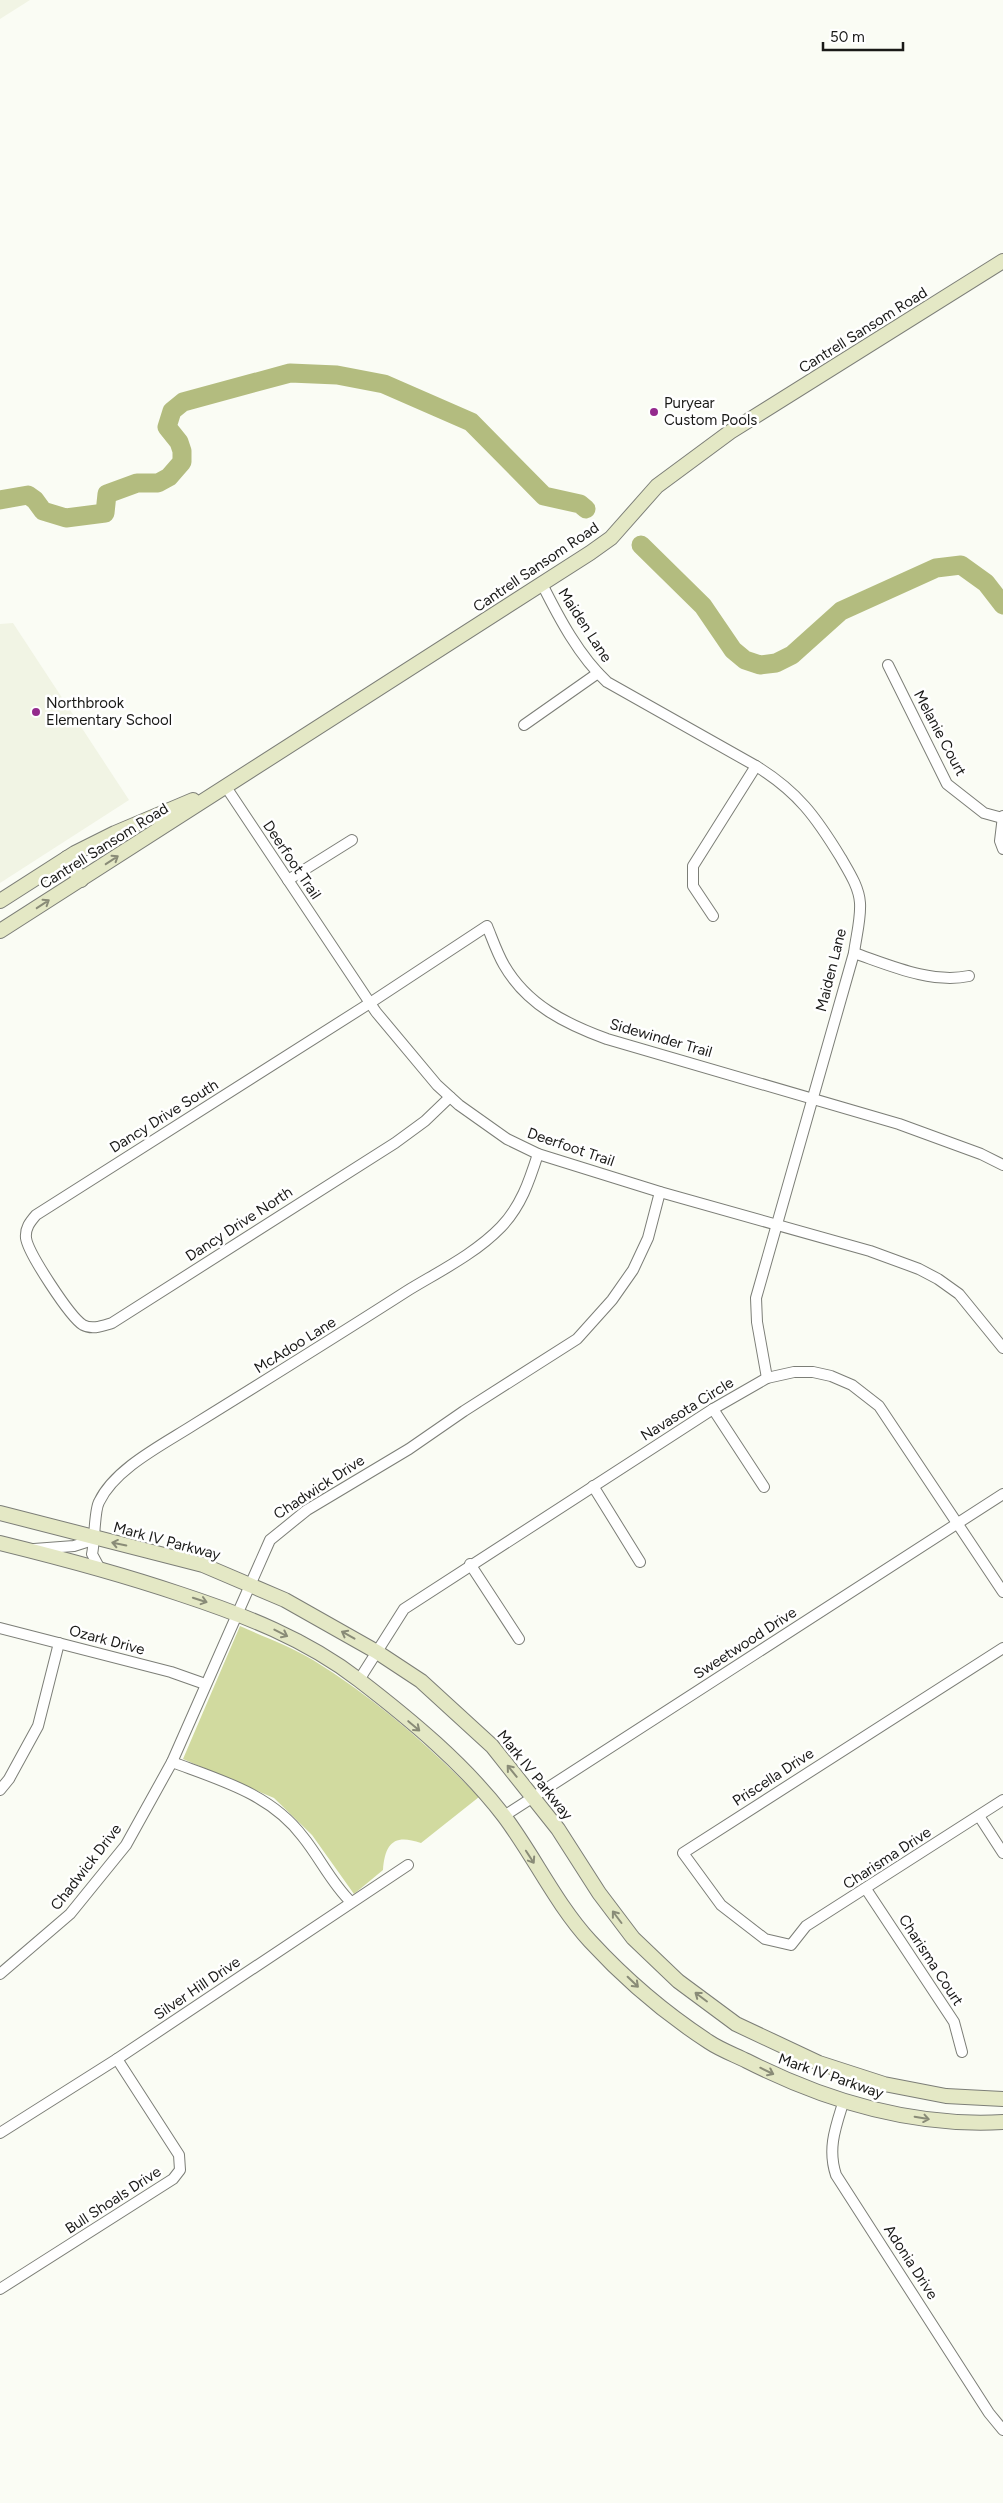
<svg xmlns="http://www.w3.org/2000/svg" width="1003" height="2503" font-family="Figtree,sans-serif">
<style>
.built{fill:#f1f4e4}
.green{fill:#d1da9f}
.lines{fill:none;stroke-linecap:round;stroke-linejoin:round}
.river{stroke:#b3bc7f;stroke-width:19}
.street-casing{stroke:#7c7e77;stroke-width:12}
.secondary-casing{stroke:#7c7e77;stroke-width:16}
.street{stroke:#fff;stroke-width:10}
.secondary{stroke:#e4e8c5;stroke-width:14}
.oneway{stroke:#898b77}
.poi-dot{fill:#942a8d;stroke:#fff;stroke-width:2}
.labels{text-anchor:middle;stroke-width:5;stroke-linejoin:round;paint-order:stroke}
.street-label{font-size:15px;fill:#191917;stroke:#fff}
.poi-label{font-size:15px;fill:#191917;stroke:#fff;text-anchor:start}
</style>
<rect width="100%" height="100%" fill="#fafcf4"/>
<g class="built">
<polygon points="0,0 30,0 0,19"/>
<polygon points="13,623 129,800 0,883 0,624"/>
</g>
<path class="green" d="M240 1626C264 1637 290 1646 313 1660 375 1698 428 1745 479 1797L421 1843C395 1834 385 1842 383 1870L354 1894 312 1835 274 1798 183 1759Z"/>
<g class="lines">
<g class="river">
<polyline points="0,500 28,495 35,500 43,511 66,518 105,513 107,494 137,483 158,483 169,477 182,462 182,451 179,442 167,427 172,411 183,402 290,373 337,375 384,384 471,422 544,496 580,504 586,509"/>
<polyline points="641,545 703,606 733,650 745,660 760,665 776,663 792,655 841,611 936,568 961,565 986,583 1003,605"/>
</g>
<g class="street-casing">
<g id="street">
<path d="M542 584C559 618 579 656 607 682L756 766C798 792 816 817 841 858 849 872 859 887 860 903 861 919 856 937 854 953L756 1298 757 1322 767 1378"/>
<polyline points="888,665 947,784 984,813 1002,818"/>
<polyline points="524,725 598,673"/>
<polyline points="226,787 376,1012 437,1085 459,1105 507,1139 538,1154 660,1192 870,1251 919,1269 938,1279 959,1294 1003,1348"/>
<polyline points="1003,816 1000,841 1003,849"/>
<polyline points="288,880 352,840"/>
<polyline points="713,916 693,886 693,866 756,766"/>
<path d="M854 953C889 965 931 984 969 976"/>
<path d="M450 1097 425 1121 395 1143 112 1323C102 1326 92 1330 83 1325 70 1317 28 1253 26 1238 25 1228 30 1222 36 1215L370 1003 487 926C492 938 497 953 504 965 527 1005 566 1024 607 1039L899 1124 981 1154 1003 1165"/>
<polyline points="713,1409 764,1487"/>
<polyline points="593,1486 640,1562"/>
<polyline points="34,1549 74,1546 96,1539"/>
<polyline points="470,1564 519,1639"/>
<path d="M99 1567 92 1554C95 1541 94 1511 99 1502 115 1468 164 1444 195 1424 266 1380 337 1336 407 1291 438 1272 475 1254 501 1227 521 1206 529 1182 538 1154"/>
<polyline points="0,1628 171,1672 205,1684"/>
<polyline points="1003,1648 683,1853 721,1905 765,1939 791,1945 806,1926 1003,1800"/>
<polyline points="359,1680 404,1609 713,1409 767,1378 794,1372 813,1372 831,1376 852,1385 879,1406 1003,1592"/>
<path d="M172 1762C220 1780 271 1794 303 1837 320 1858 332 1884 351 1902"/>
<polyline points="0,1790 9,1779 38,1726 59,1643"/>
<polyline points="504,1816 1003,1494"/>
<polyline points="979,1816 1003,1853"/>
<polyline points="866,1889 954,2022 962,2052"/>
<polyline points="0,1974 70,1914 126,1845 172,1762 270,1540 307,1510 409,1449 464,1411 577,1339 612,1300 633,1270 648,1238 660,1192"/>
<path d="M844 2100C836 2126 827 2148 836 2175L989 2413 1003 2430"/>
<polyline points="0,2133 117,2059 408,1865"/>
<polyline points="0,2289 173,2179 180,2170 179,2155 117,2059"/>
</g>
</g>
<g class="secondary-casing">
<g id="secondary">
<polyline points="67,858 81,880"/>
<polyline points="0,901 75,853 115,833 193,800"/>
<polyline points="0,931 590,553 611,538 657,486 730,432 1003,261"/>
<polyline points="0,1513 203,1565 285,1600 377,1652 421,1681 492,1746 558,1829 599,1893 633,1938 678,1981 736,2024 819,2063 884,2084 946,2096 1003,2099"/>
<path d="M0 1543C61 1558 121 1574 180 1594 244 1615 306 1639 359 1680 411 1720 464 1764 504 1816 534 1856 556 1904 590 1941 625 1979 666 2014 709 2042 721 2050 735 2055 747 2061 826 2101 914 2127 1003 2122"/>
</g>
</g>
<use href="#street" class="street"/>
<use href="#secondary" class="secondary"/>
</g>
<defs><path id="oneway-shaft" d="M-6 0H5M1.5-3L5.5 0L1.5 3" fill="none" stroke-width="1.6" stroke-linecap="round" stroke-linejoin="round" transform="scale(1.25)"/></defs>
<g class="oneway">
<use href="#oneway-shaft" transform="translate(112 860) rotate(-33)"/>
<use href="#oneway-shaft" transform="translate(43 904) rotate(-33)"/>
<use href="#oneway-shaft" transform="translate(119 1544) rotate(-168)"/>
<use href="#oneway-shaft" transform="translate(200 1600) rotate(18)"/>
<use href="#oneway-shaft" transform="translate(281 1633) rotate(27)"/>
<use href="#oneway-shaft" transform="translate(348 1635) rotate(-151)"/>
<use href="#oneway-shaft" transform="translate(414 1726) rotate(40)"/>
<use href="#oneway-shaft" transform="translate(512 1771) rotate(-129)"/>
<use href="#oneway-shaft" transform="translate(530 1857) rotate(57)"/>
<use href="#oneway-shaft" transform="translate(617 1917) rotate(-127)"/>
<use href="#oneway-shaft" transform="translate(633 1982) rotate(44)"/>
<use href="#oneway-shaft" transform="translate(701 1997) rotate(-143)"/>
<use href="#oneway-shaft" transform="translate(767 2071) rotate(26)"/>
<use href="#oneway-shaft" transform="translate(922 2118) rotate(10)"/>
</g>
<g class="poi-dot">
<circle cx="654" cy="412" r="5"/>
<circle cx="36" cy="712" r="5"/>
</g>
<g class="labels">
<g class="street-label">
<text transform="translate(863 330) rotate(-32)" y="5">Cantrell Sansom Road</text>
<text transform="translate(536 567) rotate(-34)" y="5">Cantrell Sansom Road</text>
<text transform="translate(585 625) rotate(57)" y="5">Maiden Lane</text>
<text transform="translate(940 733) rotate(62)" y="5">Melanie Court</text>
<text transform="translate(104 846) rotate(-32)" y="5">Cantrell Sansom Road</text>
<text transform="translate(292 860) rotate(56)" y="5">Deerfoot Trail</text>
<text transform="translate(831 970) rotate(-76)" y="5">Maiden Lane</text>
<text transform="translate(661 1038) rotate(16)" y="5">Sidewinder Trail</text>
<text transform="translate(164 1116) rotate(-32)" y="5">Dancy Drive South</text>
<text transform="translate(571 1147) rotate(19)" y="5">Deerfoot Trail</text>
<text transform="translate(239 1224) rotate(-33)" y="5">Dancy Drive North</text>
<text transform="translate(295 1345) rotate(-32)" y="5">McAdoo Lane</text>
<text transform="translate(687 1409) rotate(-32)" y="5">Navasota Circle</text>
<text transform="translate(319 1487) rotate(-33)" y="5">Chadwick Drive</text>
<text transform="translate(167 1541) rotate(15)" y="5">Mark IV Parkway</text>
<text transform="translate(107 1640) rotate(15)" y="5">Ozark Drive</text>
<text transform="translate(745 1643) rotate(-33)" y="5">Sweetwood Drive</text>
<text transform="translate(535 1775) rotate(51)" y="5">Mark IV Parkway</text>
<text transform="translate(773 1777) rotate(-33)" y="5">Priscella Drive</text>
<text transform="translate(887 1858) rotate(-33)" y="5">Charisma Drive</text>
<text transform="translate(86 1867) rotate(-52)" y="5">Chadwick Drive</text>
<text transform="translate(931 1960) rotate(57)" y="5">Charisma Court</text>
<text transform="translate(197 1988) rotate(-34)" y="5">Silver Hill Drive</text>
<text transform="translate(831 2076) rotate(19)" y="5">Mark IV Parkway</text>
<text transform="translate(113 2200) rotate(-33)" y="5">Bull Shoals Drive</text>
<text transform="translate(911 2262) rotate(57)" y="5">Adonia Drive</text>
</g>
<g class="poi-label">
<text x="664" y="408">Puryear<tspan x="664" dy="17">Custom Pools</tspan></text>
<text x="46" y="708">Northbrook<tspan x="46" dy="17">Elementary School</tspan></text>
</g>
</g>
<path d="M823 42v8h80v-8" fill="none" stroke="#191917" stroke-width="2.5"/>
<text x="830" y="42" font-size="15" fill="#191917" stroke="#ffffff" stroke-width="4" paint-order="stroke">50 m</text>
</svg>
